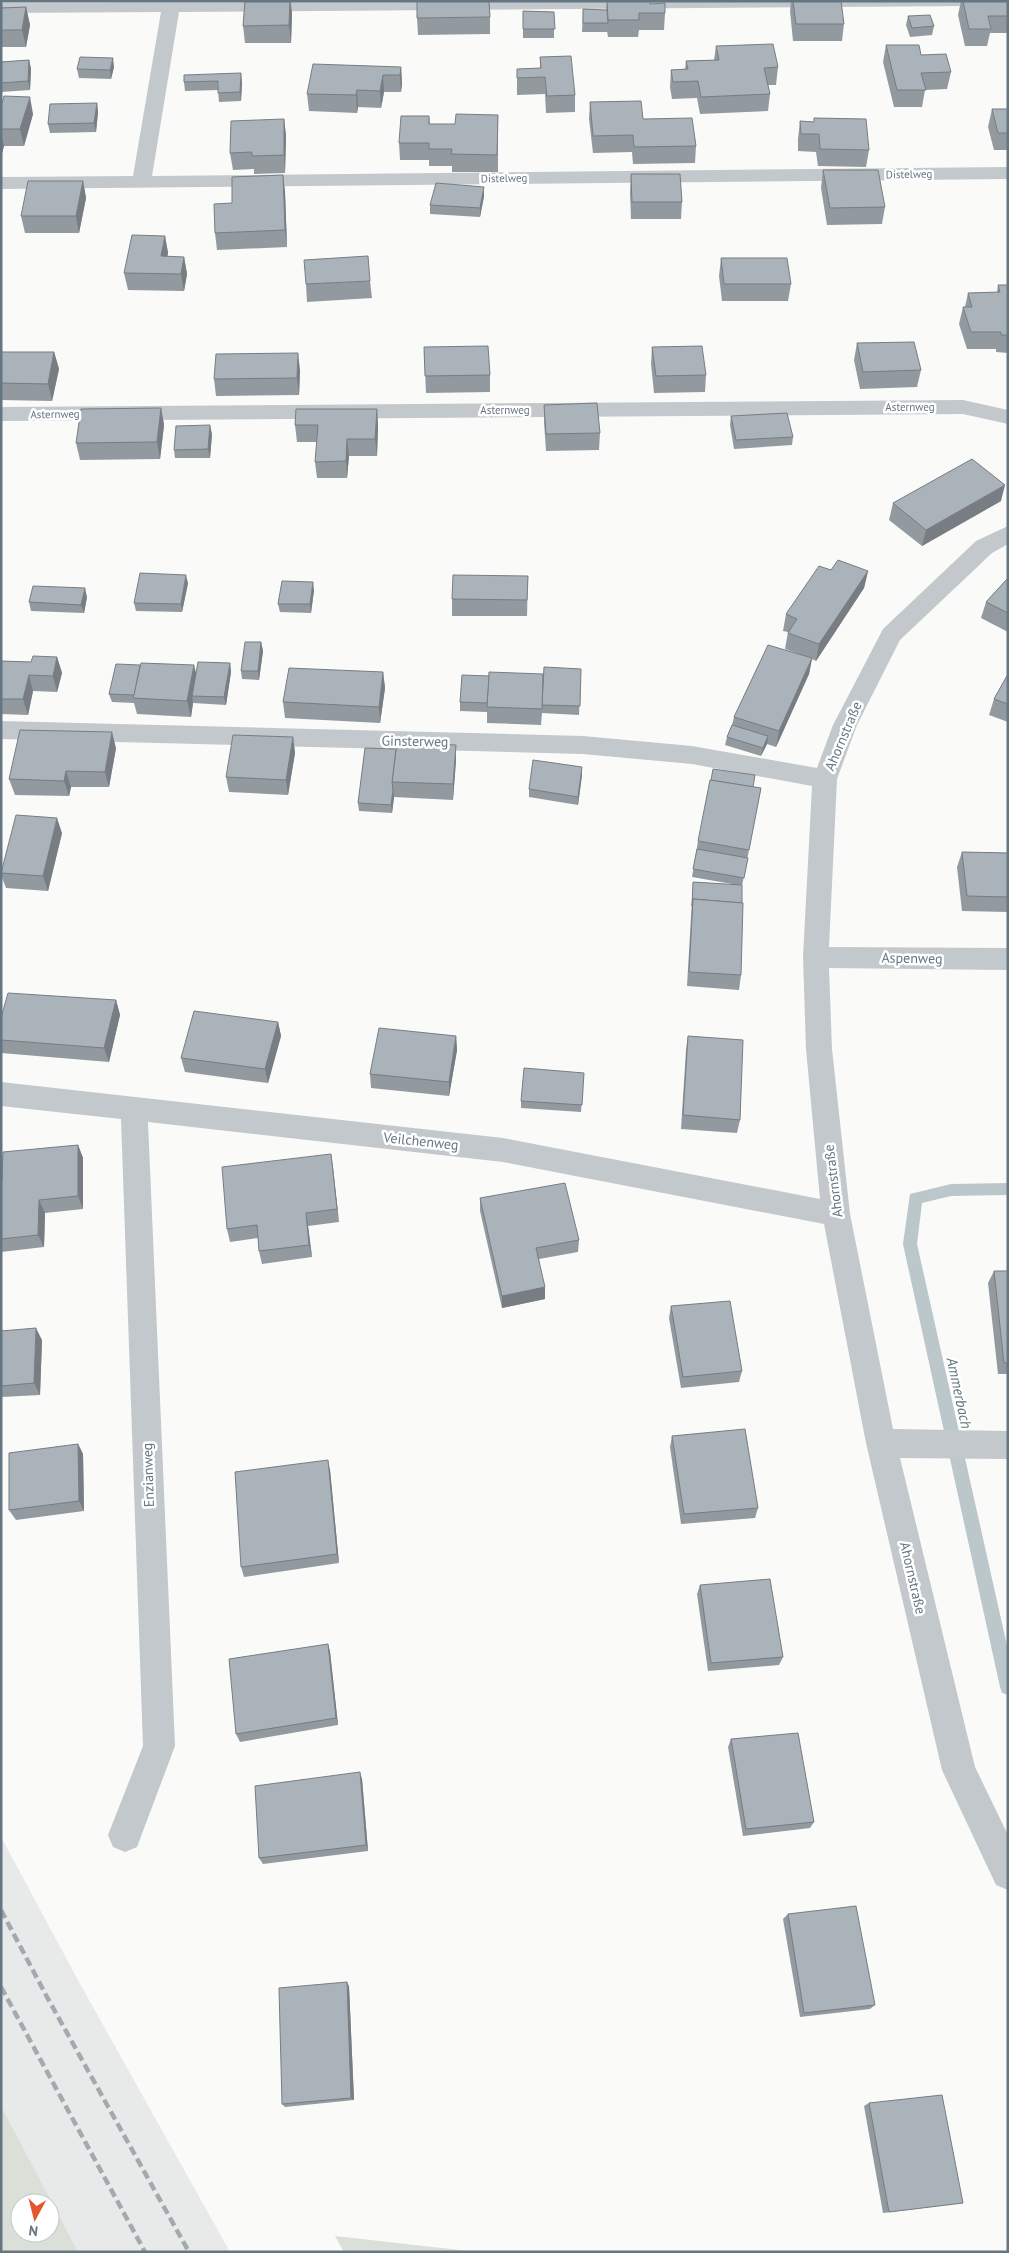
<svg xmlns="http://www.w3.org/2000/svg" width="1009" height="2253" font-family="'PT Sans',sans-serif">
<style>
.built{fill:#e8e9e9}
.green{fill:#dadfd7;fill-rule:evenodd}
.lines{fill:none;stroke-linecap:round;stroke-linejoin:round}
.stream{fill:#bbc7cb;fill-rule:evenodd}
.minor{fill:#c3c8cc;fill-rule:evenodd}
.rail{stroke:#a2aab0;stroke-width:4.5;stroke-dasharray:9 4.5;stroke-linecap:butt}
.wall{fill:#929a9f}
.shaded-wall{fill:#777d82}
.building{fill:#aab3b9;stroke:#777d82}
.labels{text-anchor:middle;stroke-width:5;stroke-linejoin:round;paint-order:stroke}
.far-street-label{font-size:11px;fill:#657683;stroke:#fff}
.street-label{font-size:14px;fill:#657683;stroke:#fff}
.water-label{font-size:15px;font-style:italic;fill:#60757c;stroke:#fff}
</style>
<rect width="100%" height="100%" fill="#fafaf8"/>
<polygon class="built" points="1,1837 79,1982 230,2252 78,2252 56,2212 1,2106"/>
<g class="green">
<path d="M1 2106 78 2252H1ZM20 2203H50V2233H20Z"/>
<polygon points="335,2236 477,2252 344,2252"/>
</g>
<g class="lines">
<polygon class="stream" points="1008,1183 1008,1195 951,1196 922,1203 917,1244 1008,1650 1008,1695 1002,1693 1000,1687 903,1244 910,1194 951,1184"/>
<g class="minor">
<polygon points="985,1 982,5 976,6 179,12 152,176 1008,167 1008,179 1,189 1,177 133,176 161,12 1,13 1,3"/>
<polygon points="963,400 1008,410 1008,424 963,414 1,421 1,407"/>
<polygon points="1008,526 1008,544 992,553 900,640 857,725 837,779 829,947 1008,948 1008,970 829,968 832,1049 850,1214 893,1429 1008,1431 1008,1459 900,1458 975,1767 1008,1835 1008,1890 996,1885 942,1770 866,1443 824,1224 503,1162 148,1122 175,1746 137,1847 125,1852 113,1847 108,1835 143,1746 121,1119 1,1106 1,1082 503,1138 820,1199 806,1049 803,957 812,786 692,764 583,754 1,739 1,721 583,736 692,746 817,768 833,725 883,629 976,541"/>
</g>
<g class="rail">
<polyline points="1,1910 47,1997 189,2252"/>
<polyline points="1,1987 145,2252"/>
</g>
</g>
<g class="wall">
<polygon points="245,1 291,1 292,14 291,43 245,43 243,26"/>
<polygon points="607,1 650,1 650,4 665,13 664,30 639,30 638,37 608,37 607,31 607,32 582,32 583,9 606,10"/>
<polygon points="791,1 841,1 844,24 842,41 793,41 790,11"/>
<polygon points="961,1 1008,1 1008,33 990,33 987,46 965,46 958,15"/>
<polygon points="26,7 30,25 26,47 1,47 1,8"/>
<polygon points="523,11 554,12 554,38 523,38"/>
<polygon points="908,16 934,26 932,35 910,37 906,25"/>
<polygon points="490,17 490,34 418,35 417,18"/>
<polygon points="886,45 921,55 951,72 947,89 925,90 922,107 894,107 883,62"/>
<polygon points="716,46 778,67 776,85 768,85 770,94 768,111 700,114 697,98 672,99 670,87 671,70 685,69 686,61 714,60"/>
<polygon points="540,57 575,95 575,112 546,113 545,94 517,95 517,69 540,69"/>
<polygon points="29,60 31,69 30,90 1,92 1,62"/>
<polygon points="114,67 111,79 79,78 77,69"/>
<polygon points="401,67 402,84 401,92 384,92 381,108 358,107 357,113 309,111 307,94"/>
<polygon points="184,75 242,82 241,101 219,102 218,90 185,91 184,82"/>
<polygon points="590,102 643,119 696,146 695,163 633,164 632,152 593,153 589,119"/>
<polygon points="97,103 98,112 96,132 50,133 48,124"/>
<polygon points="1,107 33,114 24,146 4,146 1,157"/>
<polygon points="992,109 1008,109 1008,150 994,150 988,127"/>
<polygon points="498,115 498,172 452,172 452,166 429,166 429,160 400,160 399,143 429,116 430,124 455,124"/>
<polygon points="814,118 869,150 866,167 818,166 816,152 798,151 798,139 800,121 814,122"/>
<polygon points="284,119 286,136 285,173 254,174 254,169 233,170 230,153"/>
<polygon points="823,170 885,207 882,224 827,225 821,188"/>
<polygon points="631,174 682,202 681,219 631,219 630,192"/>
<polygon points="283,175 285,192 287,247 217,250 215,233 232,203"/>
<polygon points="83,181 86,198 79,233 25,233 21,216"/>
<polygon points="484,187 484,196 480,217 430,214 430,205"/>
<polygon points="165,236 168,253 167,257 184,257 187,274 184,291 128,290 124,273"/>
<polygon points="721,258 791,284 788,301 722,301 719,276"/>
<polygon points="370,281 372,298 307,302 306,284"/>
<polygon points="998,285 1008,285 1008,353 996,352 996,349 967,349 959,324 963,307 965,307 968,293 997,292"/>
<polygon points="857,343 921,370 917,387 860,389 854,360"/>
<polygon points="424,347 490,375 490,392 426,393"/>
<polygon points="652,347 706,375 705,392 654,393 651,364"/>
<polygon points="1,352 54,352 59,369 52,401 1,400"/>
<polygon points="300,370 299,395 216,396 214,379"/>
<polygon points="544,405 600,433 599,450 546,451 544,422"/>
<polygon points="161,408 164,425 160,459 80,460 76,443"/>
<polygon points="377,409 378,426 377,456 349,456 347,478 317,478 315,462 317,442 297,442 295,425"/>
<polygon points="731,416 793,437 792,445 734,449 730,425"/>
<polygon points="212,434 210,458 175,458 174,450"/>
<polygon points="1001,501 922,546 889,520 893,503"/>
<polygon points="831,570 868,571 864,588 816,661 812,659 809,674 776,747 767,744 761,756 725,745 727,737 732,725 734,717 799,654 785,649 788,632 783,631 786,614"/>
<polygon points="528,576 527,616 452,616 452,599"/>
<polygon points="1008,578 1008,632 981,618 986,602"/>
<polygon points="188,583 182,612 136,611 134,603"/>
<polygon points="314,590 311,613 280,612 278,604"/>
<polygon points="87,597 84,613 31,611 29,602"/>
<polygon points="261,642 263,651 259,680 242,679 241,671"/>
<polygon points="57,657 62,673 57,692 33,691 28,715 1,714 1,661 31,662"/>
<polygon points="230,663 231,672 226,705 193,703 191,717 137,714 134,703 112,702 109,694"/>
<polygon points="581,669 579,715 542,713 541,725 487,723 487,712 460,711 460,702 489,676 543,674"/>
<polygon points="383,672 385,688 380,723 285,718 283,702"/>
<polygon points="1008,674 1008,722 989,715 994,699"/>
<polygon points="293,737 295,753 288,795 229,792 226,777"/>
<polygon points="116,748 109,787 71,787 69,796 15,795 9,779"/>
<polygon points="365,748 456,760 453,800 394,797 392,813 359,811 358,803"/>
<polygon points="582,775 578,805 529,797 529,789"/>
<polygon points="753,787 761,788 742,886 741,975 739,990 687,986 693,882 738,885 692,877 698,841"/>
<polygon points="62,833 48,891 6,888 1,875 1,871"/>
<polygon points="962,852 1008,853 1008,912 962,911 957,867"/>
<polygon points="116,1000 120,1015 109,1062 1,1053 1,1018"/>
<polygon points="278,1022 281,1036 268,1083 185,1072 181,1058"/>
<polygon points="456,1036 457,1050 449,1096 371,1088 370,1074"/>
<polygon points="688,1036 740,1120 737,1133 681,1129 686,1050"/>
<polygon points="584,1073 581,1112 521,1108 521,1101"/>
<polygon points="78,1145 83,1158 83,1209 45,1213 44,1247 1,1252 1,1181"/>
<polygon points="331,1154 339,1222 308,1226 312,1257 262,1264 259,1251 258,1238 230,1242 227,1229"/>
<polygon points="480,1198 579,1240 578,1252 539,1259 545,1299 502,1308 480,1211"/>
<polygon points="994,1271 1008,1271 1008,1374 998,1374 988,1283"/>
<polygon points="671,1306 742,1371 739,1382 681,1388 669,1318"/>
<polygon points="1,1331 42,1340 40,1395 1,1397"/>
<polygon points="672,1436 758,1508 755,1518 681,1524 670,1447"/>
<polygon points="78,1444 83,1454 84,1511 16,1520 9,1510"/>
<polygon points="330,1470 339,1563 244,1577 241,1567"/>
<polygon points="700,1585 783,1657 779,1665 708,1671 697,1594"/>
<polygon points="328,1644 330,1652 338,1725 240,1742 236,1734"/>
<polygon points="731,1739 814,1822 810,1828 743,1836 728,1747"/>
<polygon points="362,1779 368,1851 263,1864 259,1858"/>
<polygon points="788,1914 875,2005 870,2009 800,2017 783,1919"/>
<polygon points="349,1986 354,2100 285,2107 282,2104"/>
<polygon points="869,2103 963,2203 883,2213 864,2106"/>
</g>
<g class="shaded-wall">
<polygon points="290,1 292,14 291,43 289,25"/>
<polygon points="26,7 30,25 26,47 22,30"/>
<polygon points="113,58 114,67 111,79 110,70"/>
<polygon points="29,60 31,69 30,90 28,81"/>
<polygon points="401,67 402,84 401,92 400,75"/>
<polygon points="241,73 242,82 241,101 240,92"/>
<polygon points="383,75 384,92 381,108 380,91"/>
<polygon points="357,90 358,107 357,113 356,95"/>
<polygon points="30,97 33,114 24,146 20,129"/>
<polygon points="97,103 98,112 96,132 94,123"/>
<polygon points="284,119 286,136 285,173 284,155"/>
<polygon points="1,134 4,146 1,157"/>
<polygon points="283,175 285,192 287,247 285,230"/>
<polygon points="83,181 86,198 79,233 76,216"/>
<polygon points="484,187 484,196 480,217 480,208"/>
<polygon points="165,236 168,253 164,274 161,256"/>
<polygon points="184,257 187,274 184,291 181,274"/>
<polygon points="54,352 59,369 52,401 48,384"/>
<polygon points="298,353 300,370 299,395 297,378"/>
<polygon points="161,408 164,425 160,459 157,442"/>
<polygon points="377,409 378,426 377,456 375,439"/>
<polygon points="210,425 212,434 210,458 208,449"/>
<polygon points="347,439 349,456 347,478 346,461"/>
<polygon points="1005,485 1001,501 922,546 926,530"/>
<polygon points="868,571 864,588 816,661 819,644"/>
<polygon points="186,575 188,583 182,612 181,604"/>
<polygon points="313,582 314,590 311,613 310,604"/>
<polygon points="85,588 87,597 84,613 81,605"/>
<polygon points="261,642 263,651 259,680 258,671"/>
<polygon points="57,657 62,673 57,692 53,676"/>
<polygon points="812,658 809,674 776,747 779,731"/>
<polygon points="230,663 231,672 226,705 224,697"/>
<polygon points="194,665 198,681 192,696 193,703 191,717 187,701"/>
<polygon points="383,672 385,688 380,723 379,707"/>
<polygon points="29,675 33,691 28,715 23,699"/>
<polygon points="112,732 116,748 109,787 105,772"/>
<polygon points="768,736 767,744 761,756 763,748"/>
<polygon points="293,737 295,753 288,795 286,780"/>
<polygon points="456,745 456,760 453,800 453,784"/>
<polygon points="582,767 582,775 578,805 578,797"/>
<polygon points="66,771 71,787 69,796 64,781"/>
<polygon points="393,790 394,797 392,813 391,805"/>
<polygon points="57,818 62,833 48,891 43,876"/>
<polygon points="116,1000 120,1015 109,1062 104,1048"/>
<polygon points="278,1022 281,1036 268,1083 265,1069"/>
<polygon points="456,1036 457,1050 449,1096 449,1082"/>
<polygon points="78,1145 83,1158 83,1209 78,1196"/>
<polygon points="331,1154 333,1167 339,1222 337,1209"/>
<polygon points="39,1200 45,1213 44,1247 38,1235"/>
<polygon points="306,1213 308,1226 312,1257 309,1245"/>
<polygon points="545,1287 545,1299 502,1308 502,1296"/>
<polygon points="36,1328 42,1340 40,1395 34,1383"/>
<polygon points="78,1444 83,1454 84,1511 79,1501"/>
<polygon points="328,1460 330,1470 339,1563 337,1554"/>
<polygon points="328,1644 330,1652 338,1725 336,1718"/>
<polygon points="360,1772 362,1779 368,1851 366,1845"/>
<polygon points="347,1982 349,1986 354,2100 351,2098"/>
</g>
<g class="building">
<polygon points="245,1 290,1 289,25 243,26"/>
<polygon points="417,1 489,1 490,17 417,18"/>
<polygon points="607,1 650,1 650,4 665,3 665,13 639,13 639,20 608,20"/>
<polygon points="793,1 841,1 844,24 796,24"/>
<polygon points="963,1 1008,1 1008,16 988,16 991,29 969,29"/>
<polygon points="26,7 22,30 1,30 1,8"/>
<polygon points="583,9 607,10 608,23 583,23"/>
<polygon points="523,11 554,12 555,29 523,29"/>
<polygon points="930,15 934,26 912,28 908,16"/>
<polygon points="773,44 778,67 764,68 770,94 701,97 698,81 673,82 671,70 688,69 686,61 719,60 716,46"/>
<polygon points="886,45 919,45 921,55 946,54 951,72 921,73 926,90 897,90"/>
<polygon points="571,56 575,95 547,96 545,77 517,78 517,69 541,68 540,57"/>
<polygon points="80,57 113,58 110,70 77,69"/>
<polygon points="29,60 28,81 1,83 1,62"/>
<polygon points="313,64 401,67 400,75 383,75 380,91 357,90 356,95 307,94"/>
<polygon points="241,73 240,92 218,93 218,81 184,82 184,75"/>
<polygon points="4,96 30,97 20,129 1,129 1,107"/>
<polygon points="641,101 643,119 692,118 696,146 634,147 633,135 593,136 590,102"/>
<polygon points="97,103 94,123 48,124 50,104"/>
<polygon points="992,109 1008,109 1008,133 998,133"/>
<polygon points="456,114 498,115 497,155 451,154 452,149 429,149 429,143 399,143 401,116 429,116 429,124 455,124"/>
<polygon points="814,118 866,119 869,150 820,149 819,134 801,134 800,121 814,122"/>
<polygon points="284,119 284,155 252,156 252,152 230,153 231,121"/>
<polygon points="823,170 878,170 885,207 830,208"/>
<polygon points="631,174 680,174 682,202 632,202"/>
<polygon points="283,175 285,230 215,233 214,204 232,203 232,177"/>
<polygon points="28,181 83,181 76,216 21,216"/>
<polygon points="436,183 484,187 480,208 430,205"/>
<polygon points="132,235 165,236 161,256 184,257 181,274 124,273"/>
<polygon points="368,256 370,281 306,284 304,260"/>
<polygon points="721,258 787,258 791,284 724,284"/>
<polygon points="998,285 1008,285 1008,335 1001,335 1001,332 971,332 963,307 972,307 968,293 1000,292"/>
<polygon points="914,342 921,370 863,372 857,343"/>
<polygon points="488,346 490,375 425,376 424,347"/>
<polygon points="702,346 706,375 656,376 652,347"/>
<polygon points="1,352 54,352 48,384 1,383"/>
<polygon points="298,353 297,378 214,379 216,354"/>
<polygon points="597,403 600,433 546,434 544,405"/>
<polygon points="161,408 157,442 76,443 81,409"/>
<polygon points="296,409 377,409 375,439 347,439 346,461 315,462 318,425 295,425"/>
<polygon points="787,413 793,437 736,440 731,416"/>
<polygon points="210,425 208,449 174,450 176,426"/>
<polygon points="972,459 1005,485 926,530 893,503"/>
<polygon points="838,560 868,571 819,644 788,633 797,619 786,614 819,566 831,570"/>
<polygon points="140,573 186,575 181,604 134,603"/>
<polygon points="453,575 528,576 527,600 452,599"/>
<polygon points="1008,578 1008,613 986,602"/>
<polygon points="282,581 313,582 310,604 278,604"/>
<polygon points="33,586 85,588 81,605 29,602"/>
<polygon points="245,642 261,642 258,671 241,671"/>
<polygon points="768,645 812,658 779,731 734,717"/>
<polygon points="33,656 57,657 53,676 29,675 23,699 1,699 1,661 31,662"/>
<polygon points="198,662 230,663 224,697 192,696"/>
<polygon points="141,663 194,665 187,701 133,698"/>
<polygon points="116,664 140,665 134,695 109,694"/>
<polygon points="544,667 581,669 580,706 542,705"/>
<polygon points="289,668 383,672 379,707 283,702"/>
<polygon points="489,672 543,674 542,709 487,707"/>
<polygon points="1008,674 1008,704 994,699"/>
<polygon points="462,675 489,676 487,703 460,702"/>
<polygon points="732,725 768,736 763,748 727,737"/>
<polygon points="20,730 112,732 105,772 66,771 64,781 9,779"/>
<polygon points="233,735 293,737 286,780 226,777"/>
<polygon points="397,742 456,745 453,784 392,782"/>
<polygon points="365,748 396,749 392,782 393,790 391,805 358,803"/>
<polygon points="533,760 582,767 578,797 529,789"/>
<polygon points="713,769 755,775 753,787 711,780"/>
<polygon points="710,780 761,788 749,850 698,841"/>
<polygon points="16,815 57,818 43,876 1,873"/>
<polygon points="697,849 748,858 744,878 693,869"/>
<polygon points="962,852 1008,853 1008,897 967,896"/>
<polygon points="693,882 742,885 742,903 693,899 692,906"/>
<polygon points="693,899 743,903 741,975 689,972"/>
<polygon points="8,993 116,1000 104,1048 1,1040 1,1018"/>
<polygon points="194,1011 278,1022 265,1069 181,1058"/>
<polygon points="379,1028 456,1036 449,1082 370,1074"/>
<polygon points="688,1036 743,1040 740,1120 683,1115"/>
<polygon points="524,1068 584,1073 582,1105 521,1101"/>
<polygon points="78,1145 78,1196 39,1200 38,1235 1,1239 1,1181 2,1181 3,1152"/>
<polygon points="331,1154 337,1209 306,1213 309,1245 259,1251 257,1225 227,1229 222,1167"/>
<polygon points="565,1183 579,1240 536,1248 545,1287 502,1296 480,1198"/>
<polygon points="994,1271 1008,1271 1008,1363 1004,1363"/>
<polygon points="730,1301 742,1371 683,1377 671,1306"/>
<polygon points="36,1328 34,1383 1,1386 1,1331"/>
<polygon points="745,1429 758,1508 684,1514 672,1436"/>
<polygon points="78,1444 79,1501 9,1510 9,1453"/>
<polygon points="328,1460 337,1554 241,1567 235,1472"/>
<polygon points="770,1579 783,1657 711,1663 700,1585"/>
<polygon points="328,1644 336,1718 236,1734 229,1659"/>
<polygon points="798,1733 814,1822 746,1829 731,1739"/>
<polygon points="360,1772 366,1845 259,1858 255,1786"/>
<polygon points="856,1906 875,2005 804,2013 788,1914"/>
<polygon points="347,1982 351,2098 282,2104 279,1988"/>
<polygon points="942,2095 963,2203 889,2212 869,2103"/>
</g>
<g class="labels">
<g class="far-street-label">
<text transform="translate(909 174) rotate(-1)" y="4">Distelweg</text>
<text transform="translate(504 178) rotate(-1)" y="4">Distelweg</text>
<text x="910" y="411">Asternweg</text>
<text x="505" y="414">Asternweg</text>
<text transform="translate(55 414) rotate(-1)" y="4">Asternweg</text>
</g>
<g class="street-label">
<text transform="translate(843 736) rotate(-67)" y="5">Ahornstraße</text>
<text transform="translate(415 741) rotate(1)" y="5">Ginsterweg</text>
<text transform="translate(912 958) rotate(1)" y="5">Aspenweg</text>
<text transform="translate(421 1141) rotate(6)" y="5">Veilchenweg</text>
<text transform="translate(833 1181) rotate(-97)" y="5">Ahornstraße</text>
<text transform="translate(148 1475) rotate(-92)" y="5">Enzianweg</text>
<text transform="translate(913 1578) rotate(77)" y="5">Ahornstraße</text>
</g>
<g class="water-label">
<text transform="translate(959 1393) rotate(78)" y="5">Ammerbach</text>
</g>
</g>
<rect width="1009" height="2253" fill="none" stroke="#657683" stroke-width="5"/>
<g transform="translate(35 2218) rotate(187)"><circle r="24" fill="#ffffff" stroke="#c1c8cd"/>
<path d="M0-4L9 19L0 12L-9 19Z" fill="#e4572e"/>
<text y="-8" font-size="14" font-weight="bold" text-anchor="middle" fill="#657683">N</text>
</g>
</svg>
